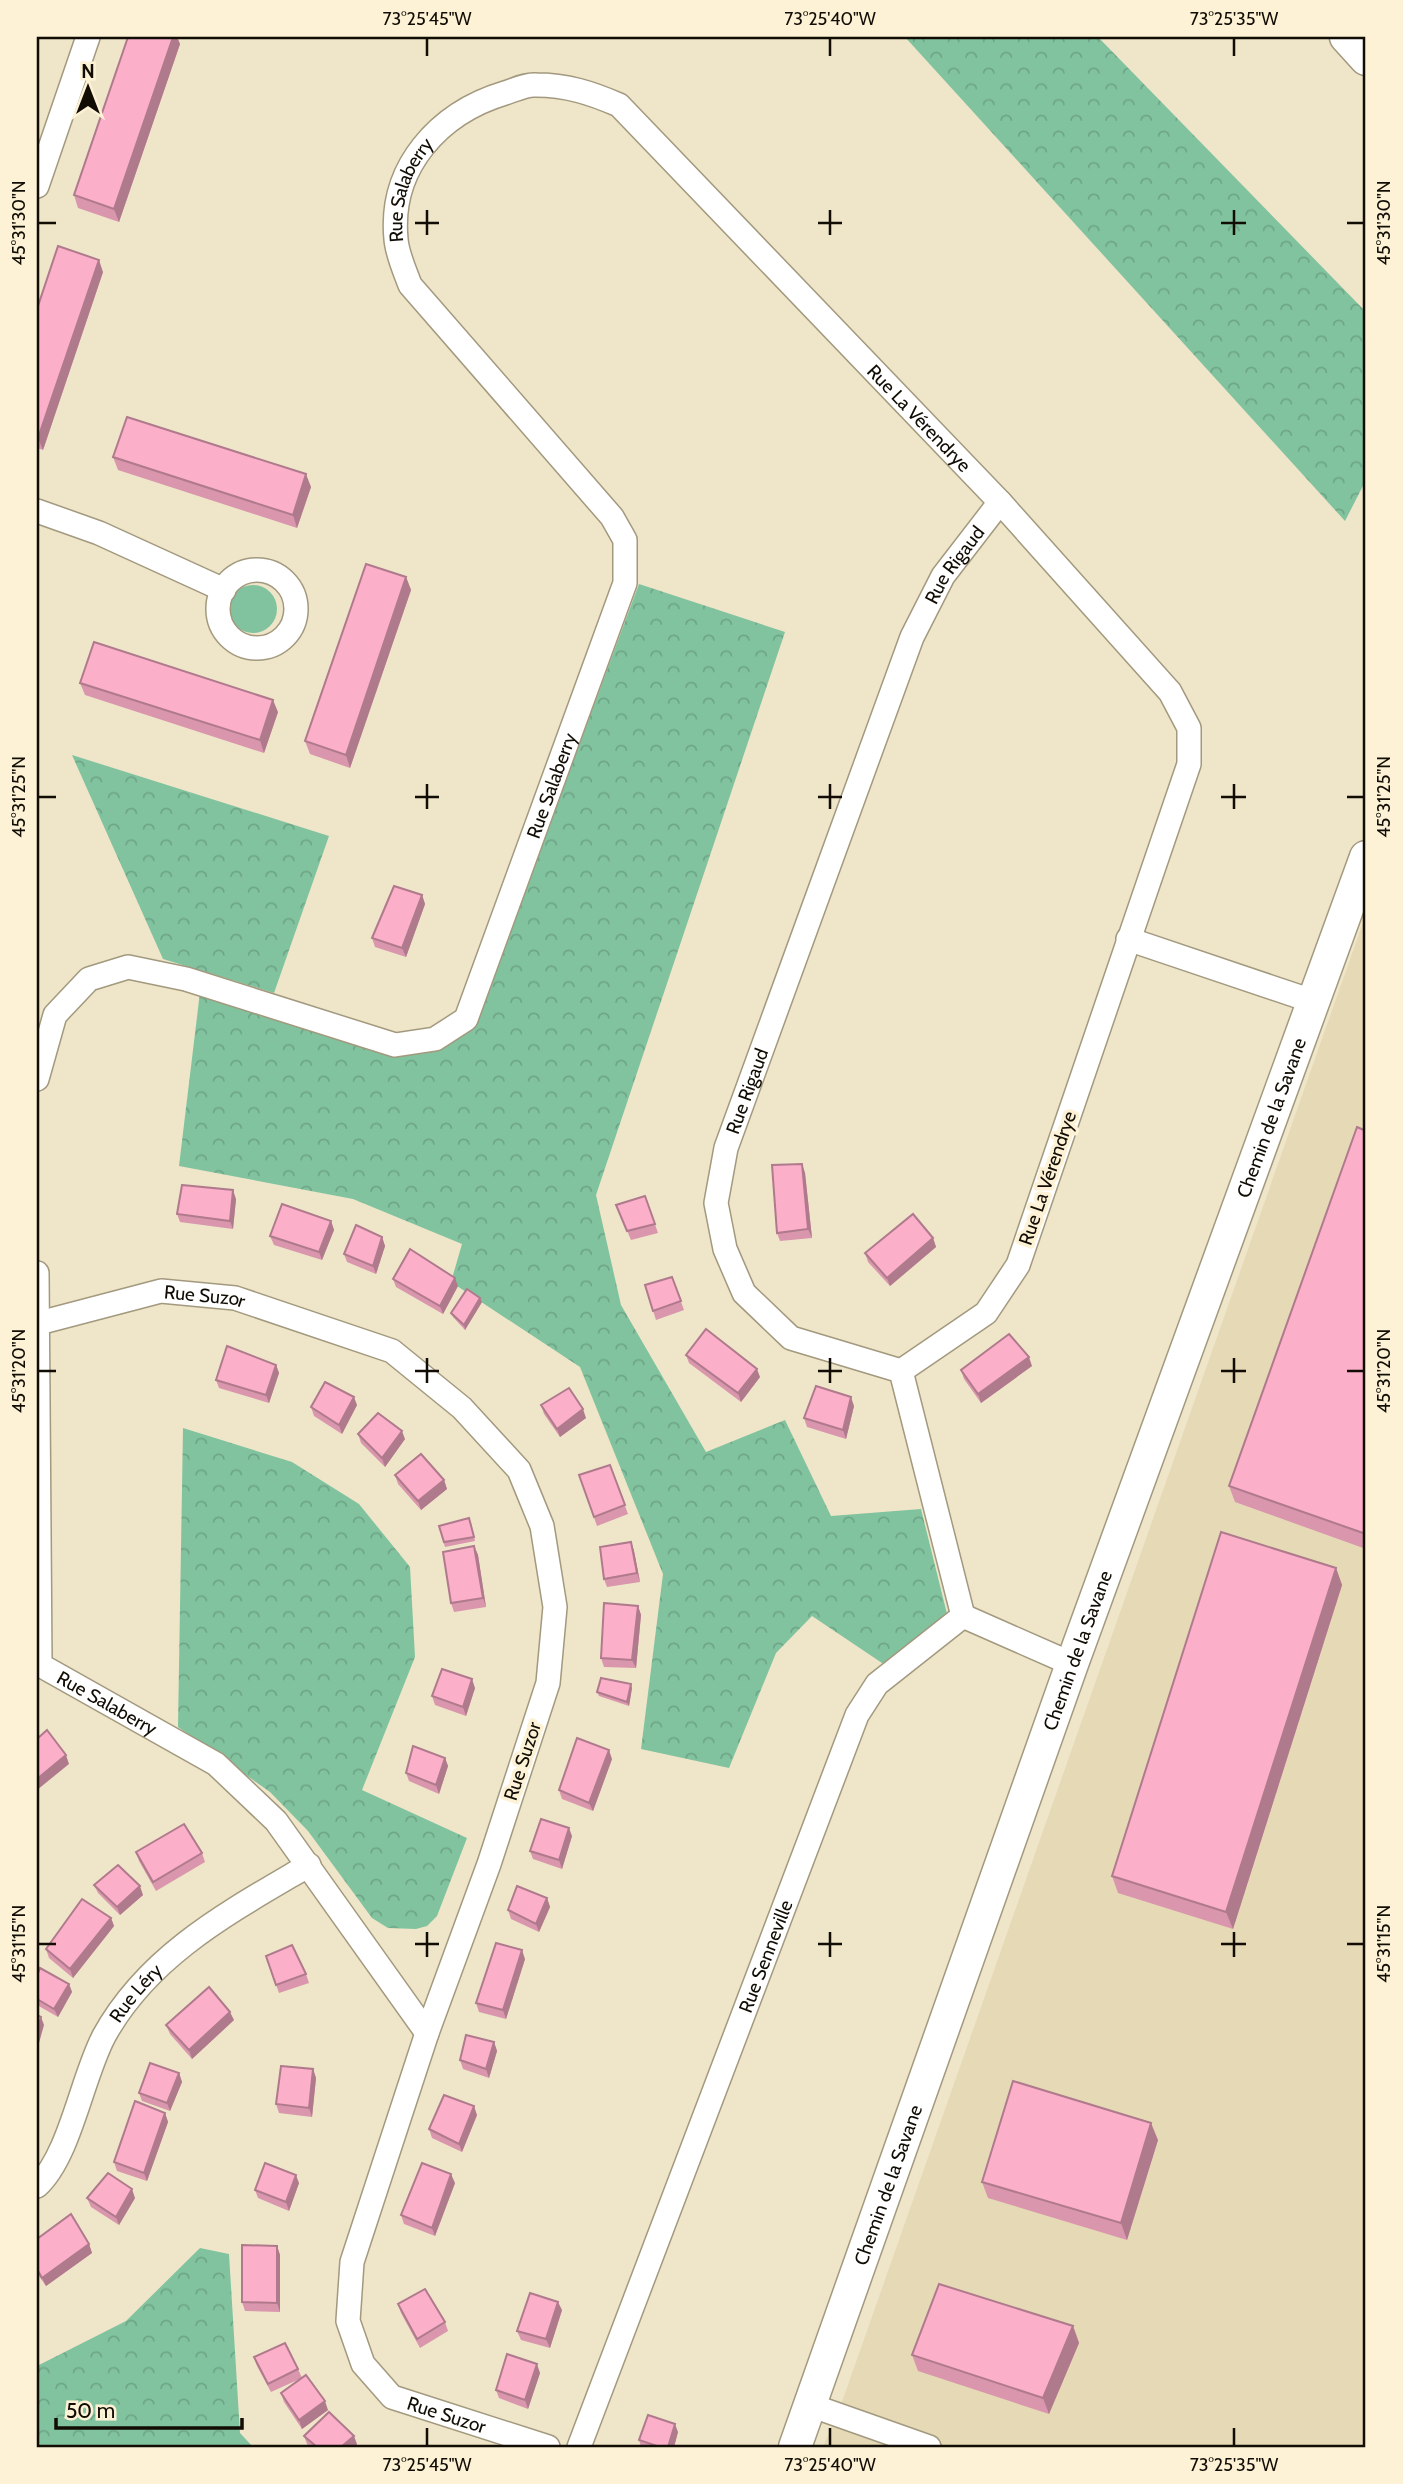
<svg xmlns="http://www.w3.org/2000/svg" width="1403" height="2484" font-family="Cabin,sans-serif">
<style>
.built{fill:#e6d9b6}
.grass{fill:#81c39f}
.forest{fill:url(#forest-crowns)}
.lines{fill:none;stroke-linecap:round;stroke-linejoin:round}
.street-casing{stroke:#a2997e;stroke-width:26}
.secondary-casing{stroke:#a2997e;stroke-width:35}
.street{stroke:#fff;stroke-width:23}
.secondary{stroke:#fff;stroke-width:32}
.wall{fill:#d996ad}
.shaded-wall{fill:#b07a8d}
.building{fill:#fcafc9;stroke:#b07a8d;stroke-width:2}
.ticks{fill:none;stroke:#110d05;stroke-width:2.5}
.labels{text-anchor:middle;stroke-width:7;stroke-linejoin:round;paint-order:stroke}
.street-label{font-size:19px;fill:#110d05;stroke:#fdf2d6}
.neatline{fill:none;stroke:#110d05;stroke-width:2.5}
.ticks-label{font-size:18px;text-anchor:middle;fill:#110d05}
</style>
<defs>
<pattern id="forest-crowns" width="20" height="18" patternUnits="userSpaceOnUse" patternTransform="scale(1.75)"><rect width="20" height="18" fill="#81c39f"/><path d="M2 6a3 3 0 1 1 6 0M12 15a3 3 0 1 1 6 0" fill="none" stroke="#6ea687"/></pattern>
</defs>
<rect width="100%" height="100%" fill="#efe5c9"/>
<polygon class="built" points="1366,914 1366,2447 823,2447 843,2399"/>
<circle class="grass" cx="253" cy="609" r="24"/>
<g class="forest">
<polygon points="905,37 1098,37 1366,312 1366,480 1345,521"/>
<polygon points="639,584 785,632 596,1195 621,1305 706,1452 785,1420 831,1516 921,1509 950,1626 885,1665 812,1616 776,1653 729,1768 641,1749 663,1574 580,1367 451,1282 462,1244 353,1199 179,1166 200,992 404,1056 447,1045 476,1022"/>
<polygon points="72,755 329,836 274,993 163,959"/>
<polygon points="183,1428 292,1462 359,1504 410,1567 415,1657 362,1790 467,1838 437,1916 427,1926 416,1929 388,1928 372,1918 308,1831 270,1792 178,1727"/>
<polygon points="200,2248 229,2254 240,2433 253,2447 37,2447 37,2366 126,2321"/>
</g>
<g class="lines">
<g class="street-casing">
<g id="street">
<polyline points="37,186 88,37"/>
<polyline points="37,511 99,533 224,590"/>
<circle cx="257" cy="609" r="39"/>
<polyline points="1128,939 1312,1001"/>
<path id="s1" d="M37 1079 55 1015 89 979 128 967 186 979 395 1045 435 1039 466 1019 625 583V540L612 517 410 285C405 271 397 254 396 239 389 167 439 113 505 93 515 90 526 84 536 85 567 85 591 93 619 105L1000 502 1170 692 1189 728V764L1018 1265 986 1313 901 1371"/>
<path id="s2" d="M37 1273 40 1665 216 1764 276 1821 427 2033"/>
<path id="s3" d="M39 1323 161 1291 235 1298 392 1351 462 1408 519 1470 542 1526 555 1607 548 1683 489 1864 427 2033 352 2262 348 2321 363 2364 392 2397 548 2447"/>
<path id="s4" d="M963 1616 901 1371 791 1338 744 1293 725 1249 716 1203 726 1148 912 637 943 576 1000 502"/>
<path id="s5" d="M37 2186C70 2156 82 2077 104 2036 149 1954 231 1911 309 1865"/>
<polyline points="810,2405 929,2447"/>
<path id="s6" d="M579 2447 857 1715 877 1684 963 1616 1072 1664"/>
</g>
</g>
<g class="secondary-casing">
<g id="secondary">
<polyline points="1346,37 1366,59"/>
<path id="s7" d="M795 2447 1072 1664 1366 857"/>
</g>
</g>
<use href="#street" class="street"/>
<use href="#secondary" class="secondary"/>
</g>
<g class="wall">
<polygon points="128,37 177,37 180,44 119,222 78,208 74,195"/>
<polygon points="103,272 43,450 37,448 37,309"/>
<polygon points="113,457 311,487 297,528 118,470"/>
<polygon points="406,577 411,590 350,768 310,754 305,741"/>
<polygon points="80,683 278,712 264,753 85,695"/>
<polygon points="422,895 425,904 406,957 375,947 372,938"/>
<polygon points="1366,1131 1366,1549 1235,1502 1229,1486"/>
<polygon points="802,1164 805,1173 812,1238 780,1241 777,1233"/>
<polygon points="645,1196 658,1233 631,1240 616,1205"/>
<polygon points="236,1199 233,1229 180,1222 177,1214"/>
<polygon points="331,1221 334,1230 322,1260 274,1245 270,1236"/>
<polygon points="382,1237 385,1246 376,1274 347,1262 344,1254"/>
<polygon points="933,1238 936,1247 890,1286 868,1262 865,1253"/>
<polygon points="672,1277 684,1310 656,1320 645,1285"/>
<polygon points="393,1279 458,1286 443,1314 396,1287"/>
<polygon points="480,1298 482,1302 465,1330 453,1317 451,1313"/>
<polygon points="686,1355 760,1377 741,1402 689,1363"/>
<polygon points="276,1365 279,1373 269,1403 219,1388 216,1380"/>
<polygon points="1032,1366 981,1403 964,1379 961,1370"/>
<polygon points="357,1405 342,1434 314,1416 311,1407"/>
<polygon points="541,1405 586,1418 560,1437 544,1414"/>
<polygon points="854,1406 846,1439 807,1427 804,1418"/>
<polygon points="358,1434 405,1439 385,1467 361,1443"/>
<polygon points="610,1465 628,1514 597,1526 579,1475"/>
<polygon points="395,1475 444,1480 447,1489 421,1510 398,1484"/>
<polygon points="471,1523 475,1541 445,1547 439,1526"/>
<polygon points="631,1542 634,1551 640,1582 607,1587 604,1579"/>
<polygon points="474,1546 478,1555 486,1607 454,1612 451,1603"/>
<polygon points="1336,1568 1342,1585 1233,1929 1118,1893 1112,1876"/>
<polygon points="638,1606 641,1615 636,1668 604,1667 601,1658"/>
<polygon points="475,1688 466,1716 435,1705 432,1696"/>
<polygon points="632,1688 629,1706 599,1696 597,1692"/>
<polygon points="445,1758 448,1766 439,1794 409,1781 406,1773"/>
<polygon points="612,1759 593,1811 562,1799 559,1790"/>
<polygon points="572,1836 562,1869 533,1859 530,1851"/>
<polygon points="136,1852 202,1853 205,1862 156,1891 139,1861"/>
<polygon points="94,1885 143,1895 120,1915 98,1893"/>
<polygon points="547,1898 550,1907 539,1932 511,1919 508,1910"/>
<polygon points="111,1918 114,1926 73,1978 49,1958 46,1949"/>
<polygon points="266,1956 306,1974 309,1983 279,1993"/>
<polygon points="525,1959 506,2019 479,2012 476,2003"/>
<polygon points="37,1975 69,1984 72,1992 58,2017 37,2005"/>
<polygon points="234,2020 192,2059 170,2034 166,2025"/>
<polygon points="494,2042 497,2051 489,2078 463,2069 460,2060"/>
<polygon points="313,2069 316,2078 312,2117 279,2113 276,2104"/>
<polygon points="179,2073 182,2082 170,2111 142,2101 139,2093"/>
<polygon points="165,2113 168,2122 147,2181 117,2171 114,2162"/>
<polygon points="477,2115 462,2152 432,2138 429,2129"/>
<polygon points="1158,2140 1127,2240 988,2198 982,2182"/>
<polygon points="299,2183 289,2211 258,2198 255,2190"/>
<polygon points="455,2183 435,2236 404,2224 401,2215"/>
<polygon points="87,2198 135,2198 119,2225 91,2207"/>
<polygon points="37,2239 89,2244 92,2253 46,2286 37,2273"/>
<polygon points="277,2246 280,2255 280,2312 245,2311 242,2302"/>
<polygon points="398,2304 445,2322 448,2331 420,2348 401,2313"/>
<polygon points="562,2310 550,2348 521,2340 517,2331"/>
<polygon points="1073,2326 1079,2343 1049,2414 918,2371 912,2355"/>
<polygon points="254,2357 298,2369 302,2378 271,2392 257,2366"/>
<polygon points="540,2373 528,2409 499,2398 496,2390"/>
<polygon points="281,2393 328,2410 302,2429 284,2402"/>
<polygon points="678,2432 674,2447 641,2447 639,2440"/>
<polygon points="304,2436 357,2444 354,2447 311,2447 307,2444"/>
</g>
<g class="shaded-wall">
<polygon points="173,37 177,37 180,44 119,222 114,209"/>
<polygon points="99,260 103,272 43,450 38,438"/>
<polygon points="306,474 311,487 297,528 293,515"/>
<polygon points="406,577 411,590 350,768 346,755"/>
<polygon points="273,700 278,712 264,753 260,740"/>
<polygon points="422,895 425,904 406,957 402,948"/>
<polygon points="802,1164 805,1173 812,1238 808,1229"/>
<polygon points="233,1190 236,1199 233,1229 230,1221"/>
<polygon points="331,1221 334,1230 322,1260 319,1252"/>
<polygon points="382,1237 385,1246 376,1274 373,1266"/>
<polygon points="933,1238 936,1247 890,1286 887,1278"/>
<polygon points="455,1278 458,1286 443,1314 440,1306"/>
<polygon points="480,1298 482,1302 465,1330 464,1325"/>
<polygon points="1029,1357 1032,1366 981,1403 978,1394"/>
<polygon points="276,1365 279,1373 269,1403 266,1395"/>
<polygon points="757,1369 760,1377 741,1402 738,1393"/>
<polygon points="354,1397 357,1405 342,1434 339,1425"/>
<polygon points="851,1397 854,1406 846,1439 843,1430"/>
<polygon points="583,1409 586,1418 560,1437 557,1429"/>
<polygon points="402,1431 405,1439 385,1467 382,1458"/>
<polygon points="444,1480 447,1489 421,1510 418,1501"/>
<polygon points="631,1542 634,1551 640,1582 637,1573"/>
<polygon points="474,1546 478,1555 486,1607 483,1598"/>
<polygon points="1336,1568 1342,1585 1233,1929 1226,1912"/>
<polygon points="638,1606 641,1615 636,1668 632,1660"/>
<polygon points="472,1679 475,1688 466,1716 463,1707"/>
<polygon points="631,1684 632,1688 629,1706 627,1702"/>
<polygon points="609,1750 612,1759 593,1811 589,1803"/>
<polygon points="66,1755 69,1764 37,1790 37,1779"/>
<polygon points="445,1758 448,1766 439,1794 436,1785"/>
<polygon points="569,1828 572,1836 562,1869 559,1860"/>
<polygon points="140,1886 143,1895 120,1915 117,1907"/>
<polygon points="547,1898 550,1907 539,1932 536,1924"/>
<polygon points="111,1918 114,1926 73,1978 70,1969"/>
<polygon points="522,1950 525,1959 506,2019 503,2010"/>
<polygon points="69,1984 72,1992 58,2017 54,2009"/>
<polygon points="230,2012 234,2020 192,2059 189,2050"/>
<polygon points="41,2017 44,2025 37,2050 37,2031"/>
<polygon points="494,2042 497,2051 489,2078 486,2069"/>
<polygon points="313,2069 316,2078 312,2117 309,2108"/>
<polygon points="179,2073 182,2082 170,2111 167,2103"/>
<polygon points="474,2106 477,2115 462,2152 459,2144"/>
<polygon points="165,2113 168,2122 147,2181 144,2173"/>
<polygon points="1151,2123 1158,2140 1127,2240 1121,2223"/>
<polygon points="451,2174 455,2183 435,2236 432,2228"/>
<polygon points="296,2175 299,2183 289,2211 286,2202"/>
<polygon points="132,2189 135,2198 119,2225 116,2217"/>
<polygon points="89,2244 92,2253 46,2286 42,2278"/>
<polygon points="277,2246 280,2255 280,2312 277,2303"/>
<polygon points="558,2302 562,2310 550,2348 546,2339"/>
<polygon points="1073,2326 1079,2343 1049,2414 1043,2398"/>
<polygon points="537,2364 540,2373 528,2409 525,2400"/>
<polygon points="325,2401 328,2410 302,2429 299,2420"/>
<polygon points="675,2424 678,2432 674,2447 668,2447"/>
<polygon points="354,2436 357,2444 354,2447 341,2447"/>
</g>
<g class="building">
<polygon points="128,37 173,37 114,209 74,195"/>
<polygon points="58,246 99,260 38,438 37,437 37,309"/>
<polygon points="127,417 306,474 293,515 113,457"/>
<polygon points="366,564 406,577 346,755 305,741"/>
<polygon points="94,642 273,700 260,740 80,683"/>
<polygon points="394,886 422,895 402,948 372,938"/>
<polygon points="1357,1127 1366,1131 1366,1534 1229,1486"/>
<polygon points="802,1164 808,1229 777,1233 772,1165"/>
<polygon points="182,1185 233,1190 230,1221 177,1214"/>
<polygon points="645,1196 655,1224 627,1231 616,1205"/>
<polygon points="282,1204 331,1221 319,1252 270,1236"/>
<polygon points="913,1214 933,1238 887,1278 865,1253"/>
<polygon points="356,1225 382,1237 373,1266 344,1254"/>
<polygon points="410,1249 455,1278 440,1306 393,1279"/>
<polygon points="672,1277 681,1301 653,1311 645,1285"/>
<polygon points="467,1289 480,1298 464,1325 451,1313"/>
<polygon points="706,1329 757,1369 738,1393 686,1355"/>
<polygon points="1009,1334 1029,1357 978,1394 961,1370"/>
<polygon points="227,1346 276,1365 266,1395 216,1380"/>
<polygon points="325,1382 354,1397 339,1425 311,1407"/>
<polygon points="816,1386 851,1397 843,1430 804,1418"/>
<polygon points="569,1388 583,1409 557,1429 541,1405"/>
<polygon points="378,1413 402,1431 382,1458 358,1434"/>
<polygon points="421,1454 444,1480 418,1501 395,1475"/>
<polygon points="610,1465 625,1505 594,1517 579,1475"/>
<polygon points="469,1518 474,1537 444,1542 439,1526"/>
<polygon points="1221,1532 1336,1568 1226,1912 1112,1876"/>
<polygon points="631,1542 637,1573 604,1579 600,1547"/>
<polygon points="474,1546 483,1598 451,1603 443,1552"/>
<polygon points="604,1603 638,1606 632,1660 601,1658"/>
<polygon points="442,1669 472,1679 463,1707 432,1696"/>
<polygon points="601,1678 631,1684 627,1702 597,1692"/>
<polygon points="47,1730 66,1755 37,1779 37,1739"/>
<polygon points="577,1738 609,1750 589,1803 559,1790"/>
<polygon points="413,1746 445,1758 436,1785 406,1773"/>
<polygon points="541,1819 569,1828 559,1860 530,1851"/>
<polygon points="184,1824 202,1853 153,1882 136,1852"/>
<polygon points="118,1865 140,1886 117,1907 94,1885"/>
<polygon points="517,1886 547,1898 536,1924 508,1910"/>
<polygon points="82,1899 111,1918 70,1969 46,1949"/>
<polygon points="496,1943 522,1950 503,2010 476,2003"/>
<polygon points="292,1945 306,1974 276,1985 266,1956"/>
<polygon points="40,1968 69,1984 54,2009 37,1999 37,1975"/>
<polygon points="209,1987 230,2012 189,2050 166,2025"/>
<polygon points="37,2015 41,2017 37,2031"/>
<polygon points="466,2035 494,2042 486,2069 460,2060"/>
<polygon points="150,2063 179,2073 167,2103 139,2093"/>
<polygon points="281,2066 313,2069 309,2108 276,2104"/>
<polygon points="1013,2081 1151,2123 1121,2223 982,2182"/>
<polygon points="444,2095 474,2106 459,2144 429,2129"/>
<polygon points="135,2101 165,2113 144,2173 114,2162"/>
<polygon points="265,2163 296,2175 286,2202 255,2190"/>
<polygon points="422,2163 451,2174 432,2228 401,2215"/>
<polygon points="108,2173 132,2189 116,2217 87,2198"/>
<polygon points="71,2214 89,2244 42,2278 37,2269 37,2239"/>
<polygon points="242,2245 277,2246 277,2303 242,2302"/>
<polygon points="939,2284 1073,2326 1043,2398 912,2355"/>
<polygon points="425,2289 445,2322 417,2339 398,2304"/>
<polygon points="530,2293 558,2302 546,2339 517,2331"/>
<polygon points="285,2343 298,2369 268,2384 254,2357"/>
<polygon points="507,2354 537,2364 525,2400 496,2390"/>
<polygon points="306,2375 325,2401 299,2420 281,2393"/>
<polygon points="329,2412 354,2436 341,2447 317,2447 304,2436"/>
<polygon points="648,2415 675,2424 668,2447 660,2447 639,2440"/>
</g>
<path class="ticks" d="M427 38V56M830 38V56M1234 38V56M427 210V235M830 210V235M1234 210V235M38 223H56M415 223H439M818 223H842M1221 223H1246M1347 223H1364M427 784V809M830 784V809M1234 784V809M38 797H56M415 797H439M818 797H842M1221 797H1246M1347 797H1364M427 1358V1383M830 1358V1383M1234 1358V1383M38 1371H56M415 1371H439M818 1371H842M1221 1371H1246M1347 1371H1364M427 1932V1957M830 1932V1957M1234 1932V1957M38 1944H56M415 1944H439M818 1944H842M1221 1944H1246M1347 1944H1364M427 2428V2446M830 2428V2446M1234 2428V2446"/>
<g class="labels">
<g class="street-label">
<text dy="7" stroke="none"><textPath href="#s1" startOffset="1454">Rue Salaberry</textPath></text>
<text dy="7" stroke="none"><textPath href="#s1" startOffset="2152">Rue La Vérendrye</textPath></text>
<text dy="7" stroke="none"><textPath href="#s4" startOffset="1211">Rue Rigaud</textPath></text>
<text dy="7" stroke="none"><textPath href="#s1" startOffset="761">Rue Salaberry</textPath></text>
<text dy="7" stroke="none"><textPath href="#s4" startOffset="644">Rue Rigaud</textPath></text>
<text dy="7" stroke="none"><textPath href="#s7" startOffset="1412">Chemin de la Savane</textPath></text>
<text transform="translate(1047 1178) rotate(-71)" y="7">Rue La Vérendrye</text>
<text dy="7" stroke="none"><textPath href="#s3" startOffset="170">Rue Suzor</textPath></text>
<text dy="7" stroke="none"><textPath href="#s7" startOffset="845">Chemin de la Savane</textPath></text>
<text dy="7" stroke="none"><textPath href="#s2" startOffset="469">Rue Salaberry</textPath></text>
<text transform="translate(522 1761) rotate(-72)" y="7">Rue Suzor</text>
<text dy="7" stroke="none"><textPath href="#s6" startOffset="525">Rue Senneville</textPath></text>
<text dy="7" stroke="none"><textPath href="#s5" startOffset="219">Rue Léry</textPath></text>
<text dy="7" stroke="none"><textPath href="#s7" startOffset="278">Chemin de la Savane</textPath></text>
<text dy="7" stroke="none"><textPath href="#s3" startOffset="1577">Rue Suzor</textPath></text>
</g>
</g>
<rect width="1403" height="2484" fill="none" stroke="#fdf2d6" stroke-width="77"/>
<g transform="translate(88 88)" stroke="#fdf2d6" stroke-width="5" paint-order="stroke">
<path d="M0-5L12 26L0 18L-12 26Z" fill="#110d05"/>
<text y="-10" font-size="19" font-weight="bold" text-anchor="middle" fill="#110d05">N</text>
</g>
<path d="M56 2418v10h186v-10" fill="none" stroke="#110d05" stroke-width="3.5"/>
<text x="66" y="2418" font-size="21" fill="#110d05" stroke="#fdf2d6" stroke-width="5" paint-order="stroke">50 m</text>
<rect x="38" y="38" width="1326" height="2408" class="neatline"/>
<g class="ticks-label">
<text x="427" y="25">73°25'45"W</text>
<text x="830" y="25">73°25'40"W</text>
<text x="1234" y="25">73°25'35"W</text>
<text transform="translate(19 223) rotate(-90)" y="6">45°31'30"N</text>
<text transform="translate(1384 223) rotate(-90)" y="6">45°31'30"N</text>
<text transform="translate(19 797) rotate(-90)" y="6">45°31'25"N</text>
<text transform="translate(1384 797) rotate(-90)" y="6">45°31'25"N</text>
<text transform="translate(19 1371) rotate(-90)" y="6">45°31'20"N</text>
<text transform="translate(1384 1371) rotate(-90)" y="6">45°31'20"N</text>
<text transform="translate(19 1944) rotate(-90)" y="6">45°31'15"N</text>
<text transform="translate(1384 1944) rotate(-90)" y="6">45°31'15"N</text>
<text x="427" y="2471">73°25'45"W</text>
<text x="830" y="2471">73°25'40"W</text>
<text x="1234" y="2471">73°25'35"W</text>
</g>
</svg>
